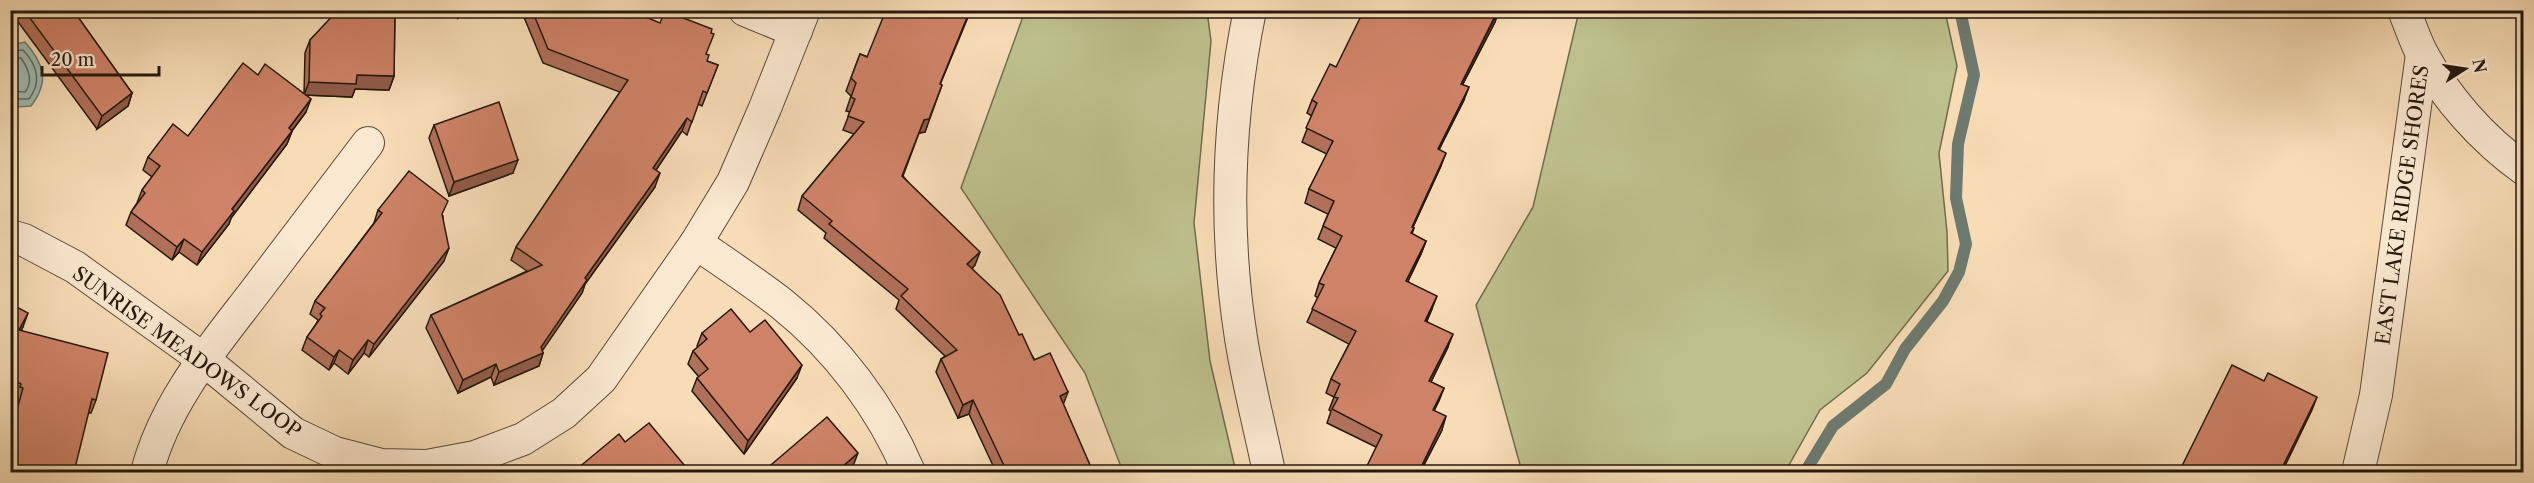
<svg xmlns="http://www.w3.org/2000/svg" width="2534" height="483" font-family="'Libre Caslon Text',serif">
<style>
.green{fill:#bdc08d;stroke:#716c4e;stroke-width:1.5}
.water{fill:#9dbbb0;stroke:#6d7a6f;stroke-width:1.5}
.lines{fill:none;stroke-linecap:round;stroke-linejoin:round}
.shore{stroke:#616a5f;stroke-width:1.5}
.stream{stroke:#6d7a6f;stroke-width:12}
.minor-casing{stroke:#5a4a38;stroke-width:34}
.minor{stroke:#fae8d0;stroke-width:32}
.wall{fill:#b17059;stroke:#25190e;stroke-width:1.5}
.shaded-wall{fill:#905b48;stroke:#25190e;stroke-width:1.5}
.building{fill:#ce8267;stroke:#25190e;stroke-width:1.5}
.labels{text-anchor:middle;stroke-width:4.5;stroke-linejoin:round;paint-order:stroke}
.street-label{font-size:20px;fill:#25190e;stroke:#fae8d0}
</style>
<rect width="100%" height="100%" fill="#f7dcb6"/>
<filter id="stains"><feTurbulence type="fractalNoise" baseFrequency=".00333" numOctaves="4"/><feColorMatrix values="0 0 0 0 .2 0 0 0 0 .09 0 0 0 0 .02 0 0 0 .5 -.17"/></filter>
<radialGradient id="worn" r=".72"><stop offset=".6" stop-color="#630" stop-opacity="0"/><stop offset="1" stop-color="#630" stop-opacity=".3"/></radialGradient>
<g class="green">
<polygon points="1025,11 1207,11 1211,41 1194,223 1210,361 1236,472 1123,472 1085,373 961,188"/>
<polygon points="1579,11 1945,11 1957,66 1939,153 1947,232 1948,271 1867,373 1820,410 1785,472 1522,472 1476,305 1533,207"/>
</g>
<path class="water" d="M25 42C44 64 50 81 31 106L15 107 11 102V45Z"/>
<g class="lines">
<g class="shore">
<path d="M10 51 23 50C37 65 42 82 29 99H10"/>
<path d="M10 58H21C28 68 34 81 25 92L10 91"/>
</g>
<polyline class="stream" points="1805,472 1833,426 1886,384 1905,349 1943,301 1959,272 1966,244 1956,198 1958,144 1974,75 1960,10"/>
<g class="minor-casing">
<g id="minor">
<polyline points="745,10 796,31"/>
<path d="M1250 10C1228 117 1224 230 1241 338 1248 383 1260 428 1269 472"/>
<path d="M2404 10C2410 25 2415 40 2422 54 2446 98 2482 139 2524 169"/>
<polyline points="10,236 24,240 75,267 203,359 293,433 335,453 381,465 427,466 475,457 523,439 564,413 601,379 696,243 733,182 765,108 804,10"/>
<path d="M696 243C725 263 755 283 782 304 837 348 882 408 909 472"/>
<path d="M147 472C165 403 211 349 254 293 292 243 330 193 368 143"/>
<polyline points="2358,472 2376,395 2422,54"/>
</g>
</g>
<use href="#minor" class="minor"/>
</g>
<g class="wall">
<polygon points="19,10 73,10 132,93 128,106 97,129 16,19"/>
<polygon points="334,10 395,10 394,76 389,90 355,89 352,97 306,95 306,112 292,131 287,144 231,218 229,224 197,265 179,252 172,260 126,225 131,212 137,203 142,190 152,177 143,170 148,157 188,136 258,75 304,94 305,53 310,40 333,16"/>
<polygon points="453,10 468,10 458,18"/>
<polygon points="521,10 629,10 706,54 707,61 718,65 702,106 698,104 687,135 682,131 656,170 655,187 585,284 582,293 542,350 543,353 539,366 494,385 491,377 458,393 426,328 431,315 527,271 511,260 516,247 620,92 543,63"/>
<polygon points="1499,10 1495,22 1463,84 1464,100 1439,149 1441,166 1413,227 1414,228 1412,234 1426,241 1421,254 1408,281 1432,309 1427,321 1448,347 1431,382 1444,388 1434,410 1442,430 1423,467 1376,447 1327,423 1331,411 1329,410 1334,397 1326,393 1331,379 1349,344 1307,322 1318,298 1315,296 1319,283 1336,248 1318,239 1328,214 1305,203 1309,189 1327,154 1302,142 1312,116 1307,113 1312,100"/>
<polygon points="860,54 940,84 925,132 919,133 903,176 975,265 972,268 1019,335 1063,404 1093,472 996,472 969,414 958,418 936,372 941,359 945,356 896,309 899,300 824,238 826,233 798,210 802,196 854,134 843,130 850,112 846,111 851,96 846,91"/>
<polygon points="434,125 513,173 449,196 429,138"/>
<polygon points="378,210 443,216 444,261 369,357 364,353 348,374 334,363 329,370 302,350 307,337 316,324 318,320 310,314 315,301 374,223"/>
<polygon points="10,298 14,300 12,305 23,327 21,330 96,400 91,413 89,413 10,472 10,430 18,401 15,400 16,397 10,394"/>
<polygon points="750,332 797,378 744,454 692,391 697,378 699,377 688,364 693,351 698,347 697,346 702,333"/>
</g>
<g class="shaded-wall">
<polygon points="460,10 468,10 458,18"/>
<polygon points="970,10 971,10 935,97 940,84"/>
<polygon points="1499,10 1495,22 1456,97 1461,84"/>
<polygon points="357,75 394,76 389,90 355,89 352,97 304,95 309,82"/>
<polygon points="942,85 925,132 919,133 924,120"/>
<polygon points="1469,87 1464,100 1433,162 1438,149"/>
<polygon points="132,93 128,106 97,129 102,116"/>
<polygon points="311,99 306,112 284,141 289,128"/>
<polygon points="687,118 682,131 648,182 653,168"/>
<polygon points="292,131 287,144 231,218 229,224 197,265 202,252 232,209"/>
<polygon points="1446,153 1441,166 1407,240 1412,227"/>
<polygon points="518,160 513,173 449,196 454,182"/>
<polygon points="660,173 655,187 585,284 582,293 540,354 543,353 539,366 494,385 499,372 541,347 585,278"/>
<polygon points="184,239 179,252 172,260 177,247"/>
<polygon points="1426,241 1421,254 1402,294 1406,281"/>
<polygon points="449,248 444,261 369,357 374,344"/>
<polygon points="980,252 975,265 963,278 967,264"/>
<polygon points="1437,296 1432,309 1421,334 1425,321"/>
<polygon points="28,313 23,327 14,343 19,330"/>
<polygon points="1453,334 1448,347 1425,394 1429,381"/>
<polygon points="368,340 364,353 348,374 353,360"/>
<polygon points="339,350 334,363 329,370 334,357"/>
<polygon points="496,364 491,377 458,393 463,380"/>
<polygon points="802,365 797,378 744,454 748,441"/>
<polygon points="1444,388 1439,401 1428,423 1433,410"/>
<polygon points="1068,392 1063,405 1060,396"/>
<polygon points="2317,397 2312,410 2282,472 2280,472"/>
<polygon points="973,400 969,414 958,418 963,405"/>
<polygon points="1446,416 1442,430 1420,472 1421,467"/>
<polygon points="858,453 853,466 846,472 836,472"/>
</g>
<g class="building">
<polygon points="24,10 73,10 132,93 102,116"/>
<polygon points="338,10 395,10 394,76 357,75 356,84 309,82 310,40"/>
<polygon points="532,10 629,10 660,23 665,11 712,29 711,33 714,34 706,54 709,55 707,61 718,65 707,93 703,91 692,122 687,118 653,168 660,173 585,278 587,280 541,347 543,353 499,372 496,364 463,380 431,315 542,265 516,247 628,80 548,49"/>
<polygon points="886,10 970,10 940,84 942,85 929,119 924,120 902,176 980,252 967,264 1000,295 1019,335 1022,334 1034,360 1050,353 1068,392 1060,396 1093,472 1007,472 973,400 963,405 941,359 957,350 901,296 908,289 829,224 832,221 802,196 864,122 848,116 855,99 851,97 856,83 851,78 860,54 867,57"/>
<polygon points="1364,10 1498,10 1461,84 1469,87 1438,149 1446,153 1412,227 1414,228 1411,233 1426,241 1406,281 1437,296 1425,321 1453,334 1429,381 1444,388 1433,410 1446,416 1421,467 1433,472 1364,472 1382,435 1332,409 1338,398 1334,397 1340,384 1331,379 1356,331 1312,309 1324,285 1319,283 1342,236 1323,226 1334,201 1309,189 1333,141 1306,128 1317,103 1312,100 1330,64 1336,67"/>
<polygon points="243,63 258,75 265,64 311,99 289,128 292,131 232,209 234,211 202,252 184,239 177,247 131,212 145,193 142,190 160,166 148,157 173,124 188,136"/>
<polygon points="499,102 518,160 454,182 434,125"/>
<polygon points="409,171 448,201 442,214 449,248 374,344 368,340 353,360 339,350 334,357 307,337 322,316 320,314 325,308 315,301 382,213 378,210"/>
<polygon points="10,298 14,300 11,304 28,313 19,330 108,353 96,400 92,399 74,472 10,472 10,435 23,388 20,387 21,384 10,378"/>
<polygon points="731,309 750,332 765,320 802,365 748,441 697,378 708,369 693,351 707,339 702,333"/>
<polygon points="2232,365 2264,381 2268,373 2317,397 2280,472 2179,472"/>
<polygon points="827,417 858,453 836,472 767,472 765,470"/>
<polygon points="649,423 690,472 581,472 578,468 619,434 625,442"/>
<polygon points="216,471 267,472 215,472"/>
</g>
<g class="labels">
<g class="street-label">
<text transform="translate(2402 205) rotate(-82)" y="7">EAST LAKE RIDGE SHORES</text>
<text transform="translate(187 352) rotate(36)" y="7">SUNRISE MEADOWS LOOP</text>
</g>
</g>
<rect width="2534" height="483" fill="none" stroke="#f7dcb6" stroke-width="36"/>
<rect x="12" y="12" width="2510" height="459" fill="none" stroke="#25190e" stroke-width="3"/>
<rect x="18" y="18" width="2498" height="447" fill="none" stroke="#25190e" stroke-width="1.5"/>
<g transform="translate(2465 69) rotate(78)" stroke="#fae8d0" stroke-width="4.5" paint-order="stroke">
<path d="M0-4.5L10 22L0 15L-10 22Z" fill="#25190e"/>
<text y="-9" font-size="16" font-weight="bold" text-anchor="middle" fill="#25190e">N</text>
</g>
<path d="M42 66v9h117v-9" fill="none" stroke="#25190e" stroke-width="3"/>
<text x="51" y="66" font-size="18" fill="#25190e" stroke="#fae8d0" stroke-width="4.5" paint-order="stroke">20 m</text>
<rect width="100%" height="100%" filter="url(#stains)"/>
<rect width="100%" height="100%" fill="url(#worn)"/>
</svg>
